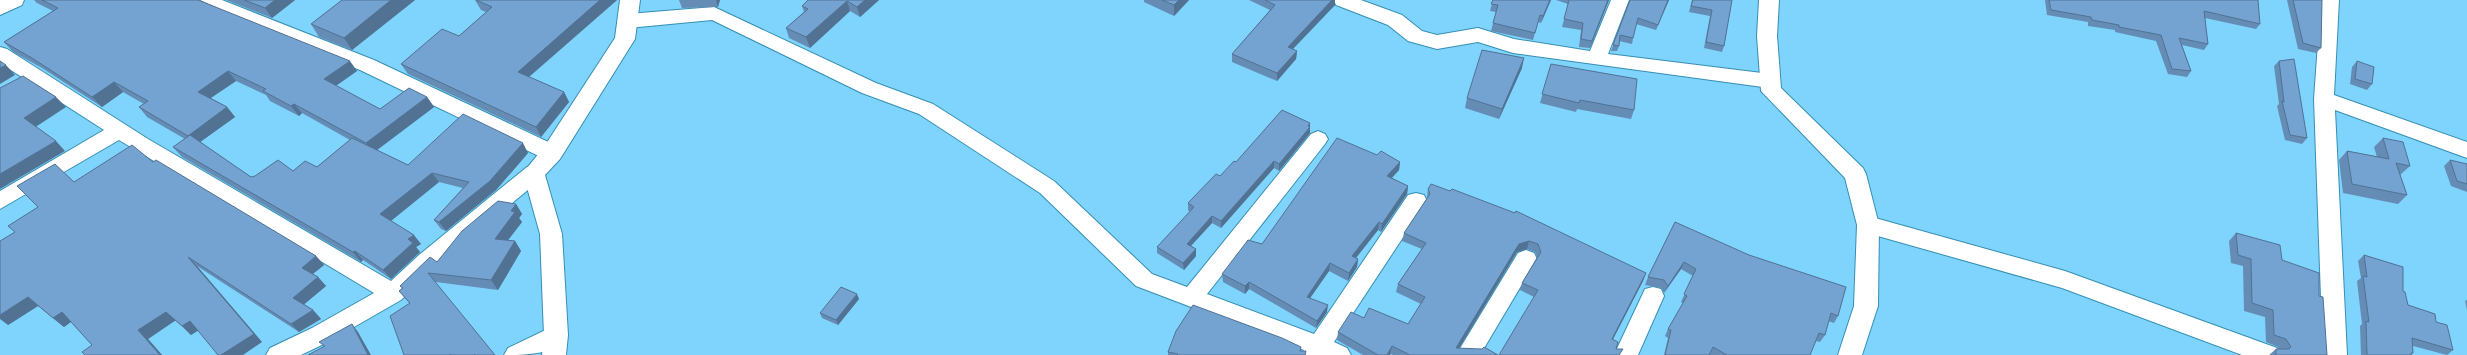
<svg xmlns="http://www.w3.org/2000/svg" width="2467" height="355" font-family="'Public Sans',sans-serif">
<style>
.lines{fill:none;stroke-linecap:round;stroke-linejoin:round}
.street-casing{stroke:#358fb4;stroke-width:2}
.secondary-casing{stroke:#358fb4;stroke-width:2}
.street{fill:#fff;fill-rule:evenodd}
.secondary{fill:#fff;fill-rule:evenodd}
.wall{fill:#648cb5;fill-rule:evenodd}
.shaded-wall{fill:#517293}
.building{fill:#74a3d2;stroke:#517293}
</style>
<rect width="100%" height="100%" fill="#7ed4fc"/>
<g class="lines">
<g class="street-casing">
<g id="street">
<polygon points="0,0 24,0 22,5 0,15"/>
<polygon points="201,0 222,0 374,60 559,147 562,153 559,159 552,161 545,159 360,70 202,7"/>
<polygon points="1334,0 1361,0 1402,15 1422,31 1437,35 1478,28 1514,39 1590,51 1611,0 1629,0 1608,54 1770,74 1777,76 1780,81 1777,86 1770,88 1513,53 1478,42 1437,49 1408,41 1388,25 1336,5"/>
<polygon points="2321,0 2339,0 2334,95 2467,142 2467,158 2335,110 2347,355 2323,355 2314,99"/>
<polygon points="714,7 876,83 933,104 1054,181 1152,274 1187,287 1311,134 1318,131 1325,134 1328,139 1325,144 1207,294 1314,334 1408,195 1416,193 1424,195 1427,201 1334,342 1347,348 1351,355 1301,355 1304,350 1136,286 1040,193 919,114 862,93 712,20 628,28 621,26 619,21 621,16 628,14"/>
<polygon points="0,47 7,49 148,139 391,281 419,255 527,167 534,165 541,167 544,173 541,179 435,267 401,300 328,342 301,355 266,355 270,348 312,328 374,293 119,140 0,209 0,191 104,130 0,63"/>
<polygon points="1868,216 2065,271 2277,348 2281,355 2242,355 2062,288 1860,231 1857,225 1860,219"/>
<polygon points="1526,250 1534,253 1537,259 1480,355 1456,355 1518,253"/>
<polygon points="1653,287 1661,289 1664,296 1638,355 1614,355 1645,289"/>
<path d="M556 325 564 328 568 335C557 355 525 355 504 355L508 348Z"/>
</g>
</g>
<g class="secondary-casing">
<g id="secondary">
<polygon points="620,0 640,0 635,39 560,159 545,175 562,234 568,335 566,355 542,355 544,335 540,234 523,173 544,147 615,38"/>
<polygon points="1759,0 1779,0 1777,36 1781,88 1863,168 1866,174 1879,225 1878,306 1862,355 1838,355 1854,306 1857,225 1845,178 1761,91 1757,36"/>
</g>
</g>
<use href="#street" class="street"/>
<use href="#secondary" class="secondary"/>
</g>
<g class="wall">
<path d="M34 0H203H200L357 71 336 86 380 109 427 97 434 107 377 150 408 165 528 153 496 190 446 231 441 229 434 220 463 188 439 182 391 221 421 244 416 247 420 252 391 279 363 260 361 262 182 157 173 147 185 139 147 117 139 107 144 104 123 92 102 107 42 68 13 52 4 42 53 11 37 3ZM236 81 266 95 270 101 299 116 302 113 350 140 317 167 251 177 200 142 235 117 227 107 211 98Z"/>
<polygon points="226,0 295,0 272,18"/>
<polygon points="342,0 415,0 352,50 319,37 311,24"/>
<polygon points="475,0 617,0 529,77 564,92 569,102 541,137 408,74 401,64 459,36 486,12 481,10"/>
<polygon points="679,0 720,0 718,7 682,8"/>
<polygon points="808,0 879,0 860,17 850,11 810,48 789,38 786,28 804,12 802,6"/>
<polygon points="1144,0 1189,0 1174,16 1144,2"/>
<polygon points="1249,0 1335,0 1335,5 1293,49 1297,51 1296,59 1277,81 1232,62 1232,54 1270,10"/>
<polygon points="1493,0 1551,0 1541,23 1538,22 1533,40 1491,31 1496,12 1490,11"/>
<polygon points="1556,0 1609,0 1590,48 1579,47 1581,30 1562,27 1568,4"/>
<polygon points="1629,0 1669,0 1656,30 1636,24 1632,44 1619,41 1619,46 1617,51 1611,51 1630,0"/>
<polygon points="1692,0 1732,0 1724,46 1722,52 1704,48 1710,16 1689,12"/>
<polygon points="2045,0 2258,0 2260,24 2256,29 2205,18 2208,44 2204,50 2182,45 2191,71 2187,77 2168,74 2156,41 2115,32 2115,30 2088,26 2088,22 2047,15"/>
<polygon points="2287,0 2322,0 2321,48 2316,53 2298,49"/>
<polygon points="2279,61 2307,138 2302,144 2285,140 2277,106 2279,104 2274,66"/>
<polygon points="2357,61 2372,84 2367,90 2350,84 2352,67"/>
<polygon points="1551,64 1634,110 1631,119 1577,109 1576,112 1540,103"/>
<polygon points="1522,68 1499,119 1465,108 1467,98"/>
<polygon points="1310,123 1310,133 1279,171 1274,168 1221,228 1212,223 1191,246 1196,249 1196,256 1184,270 1157,253 1157,247 1190,212 1188,210 1188,203 1220,176 1236,162"/>
<polygon points="2383,138 2410,166 2400,175 2407,195 2398,204 2343,193 2339,160 2347,151 2377,157 2374,147"/>
<polygon points="1377,155 1400,162 1399,170 1392,178 1408,186 1407,194 1381,232 1378,230 1356,258 1358,259 1357,267 1348,281 1329,271 1310,298 1327,312 1316,328 1249,289 1245,294 1223,282 1222,274 1262,244"/>
<polygon points="2450,160 2467,164 2467,192 2451,186 2444,166"/>
<polygon points="153,162 316,256 324,265 313,274 318,277 326,286 304,304 313,310 321,319 299,332 197,266 262,342 197,331 191,335 176,320 148,339 162,355 85,355 92,345 71,322 64,327 38,306 8,325 15,232 38,207 74,182"/>
<polygon points="1428,189 1646,273 1643,281 1613,339 1616,349 1621,355 1534,297 1520,290 1522,283 1537,257 1535,252 1527,249 1517,252 1459,348 1498,355 1393,355 1391,354 1390,355 1363,355 1337,340 1338,332 1364,318 1408,324 1421,304 1396,292 1398,284 1422,249 1402,241 1404,233 1427,198"/>
<polygon points="516,204 522,214 519,218 522,222 508,240 515,241 521,251 498,290 436,282 410,304 399,291 402,288 400,286 437,262"/>
<polygon points="1675,222 1838,316 1834,323 1828,321 1825,335 1820,342 1816,341 1810,355 1664,355 1668,338 1665,336 1668,329 1683,303 1681,302 1693,276 1681,269 1664,293 1661,288 1645,285 1648,277"/>
<polygon points="2236,233 2282,260 2319,296 2327,355 2269,355 2276,349 2279,349 2278,347 2266,342 2265,317 2244,311 2243,266 2231,263 2229,241"/>
<polygon points="2364,255 2403,291 2408,305 2436,322 2453,350 2447,355 2413,346 2413,353 2411,355 2361,355 2360,326 2362,324 2357,281 2361,278 2358,261"/>
<polygon points="859,299 838,325 822,318 820,313"/>
<polygon points="2467,300 2467,310 2465,301"/>
<polygon points="1301,347 1301,351 1306,355 1168,355 1168,352"/>
</g>
<g class="shaded-wall">
<polygon points="275,0 295,0 272,18 265,8"/>
<polygon points="391,0 415,0 352,50 344,38"/>
<polygon points="600,0 617,0 523,82 518,72"/>
<polygon points="716,0 720,0 718,7"/>
<polygon points="865,0 879,0 860,17 857,7"/>
<polygon points="1179,0 1189,0 1174,16 1174,5"/>
<polygon points="1332,0 1335,0 1335,5 1287,55 1288,47"/>
<polygon points="1550,0 1551,0 1541,23 1543,16"/>
<polygon points="1608,0 1609,0 1590,48 1592,41"/>
<polygon points="1668,0 1669,0 1656,30"/>
<polygon points="847,1 850,11 810,48 806,37"/>
<polygon points="1297,51 1296,59 1277,81 1277,73"/>
<polygon points="1524,58 1522,68 1499,119 1502,109"/>
<polygon points="350,61 357,71 331,89 324,79"/>
<polygon points="6,65 15,75 0,84 0,68"/>
<polygon points="228,71 236,81 206,101 198,92"/>
<polygon points="114,82 123,92 102,107 92,97"/>
<polygon points="564,92 569,102 541,137 536,127"/>
<polygon points="56,97 66,107 34,128 24,118"/>
<polygon points="427,97 434,107 373,153 366,143"/>
<polygon points="294,104 302,113 299,116 291,106"/>
<polygon points="227,107 235,117 196,145 188,136"/>
<polygon points="1310,123 1310,133 1279,171 1279,164"/>
<polygon points="56,141 65,151 0,189 0,174"/>
<polygon points="523,143 528,153 496,190 446,231 439,222"/>
<polygon points="1274,161 1274,168 1221,228 1221,221"/>
<polygon points="1400,162 1399,170 1386,184 1387,176"/>
<polygon points="432,173 439,182 387,224 380,214"/>
<polygon points="1408,186 1407,194 1381,232 1382,224"/>
<polygon points="516,204 522,214 519,218 522,222 502,248 495,239 511,211"/>
<polygon points="1212,216 1212,223 1187,250 1187,244"/>
<polygon points="1379,222 1378,230 1351,264 1352,256"/>
<polygon points="414,235 421,244 416,247 420,252 391,279 383,270 408,239"/>
<polygon points="515,241 521,251 498,290 491,280"/>
<polygon points="1529,241 1527,249 1517,252 1455,355 1456,348 1519,244"/>
<polygon points="1196,249 1196,256 1184,270 1183,263"/>
<polygon points="355,251 363,260 361,262 353,252"/>
<polygon points="316,256 324,265 310,276 302,268"/>
<polygon points="188,257 197,266 262,342 243,355 221,355"/>
<polygon points="1358,259 1357,267 1348,281 1349,273"/>
<polygon points="1684,262 1681,269 1664,293 1668,286"/>
<polygon points="1330,263 1329,271 1306,304 1307,297"/>
<polygon points="1646,273 1643,281 1609,347 1612,339"/>
<polygon points="318,277 326,286 301,307 293,298"/>
<polygon points="1249,282 1249,289 1245,294 1245,286"/>
<polygon points="857,294 859,299 838,325 836,320"/>
<polygon points="28,297 38,306 8,325 0,319 0,315"/>
<polygon points="1328,305 1327,312 1316,328 1317,321"/>
<polygon points="313,310 321,319 299,332 291,324"/>
<polygon points="62,312 72,321 64,327 53,318"/>
<polygon points="166,312 176,320 148,339 162,355 160,355 138,330"/>
<polygon points="190,321 199,330 191,335 182,326"/>
<polygon points="352,324 358,332 371,355 368,355"/>
<polygon points="1392,346 1390,355 1387,355"/>
</g>
<g class="building">
<polygon points="42,0 198,0 350,61 324,79 380,109 409,88 427,97 366,143 294,104 291,106 263,91 266,89 228,71 198,92 227,107 188,136 139,107 148,101 114,82 92,97 32,58 4,42 58,8"/>
<polygon points="244,0 275,0 265,8"/>
<polygon points="342,0 391,0 344,38 311,24"/>
<polygon points="476,0 600,0 518,72 564,92 536,127 401,64 442,29 459,36 492,7"/>
<polygon points="808,0 865,0 857,7 847,1 806,37 786,28 808,9 802,6"/>
<polygon points="1162,0 1179,0 1174,5"/>
<polygon points="1265,0 1332,0 1288,47 1297,51 1277,73 1232,54 1275,5"/>
<polygon points="1493,0 1550,0 1543,16 1540,15 1535,33 1493,23 1498,5 1491,4"/>
<polygon points="1569,0 1608,0 1592,41 1581,39 1583,23 1564,19"/>
<polygon points="1630,0 1668,0 1658,25 1638,18 1633,38 1620,35 1619,46 1613,45"/>
<polygon points="1693,0 1732,0 1724,46 1706,42 1712,10 1691,6"/>
<polygon points="2049,0 2258,0 2260,24 2204,11 2208,44 2179,38 2191,71 2172,69 2161,35 2119,27 2119,25 2092,20 2091,17 2051,10"/>
<polygon points="2293,0 2322,0 2321,48 2303,43"/>
<polygon points="1482,50 1524,58 1502,109 1467,98"/>
<polygon points="2294,59 2307,138 2290,135 2282,101 2284,102 2279,61"/>
<polygon points="0,61 6,65 0,68"/>
<polygon points="2357,61 2374,67 2372,84 2355,79"/>
<polygon points="1551,64 1637,79 1634,110 1580,100 1579,103 1542,94"/>
<polygon points="23,76 56,97 24,118 56,141 0,174 0,88"/>
<polygon points="1282,110 1310,123 1308,126 1310,127 1279,164 1274,161 1221,221 1212,216 1187,244 1196,249 1183,263 1157,247 1194,207 1188,203 1216,174 1220,176 1234,161 1236,162"/>
<polygon points="463,114 523,143 490,181 439,222 434,220 469,182 432,173 380,214 414,235 408,239 413,243 383,270 355,251 353,252 173,147 190,135 251,177 255,176 278,160 293,171 305,161 317,167 352,138 408,165"/>
<polygon points="1337,138 1377,155 1381,151 1400,162 1387,176 1408,186 1382,224 1379,222 1352,256 1358,259 1349,273 1330,263 1307,297 1328,305 1317,321 1249,282 1245,286 1222,274 1248,240 1262,244"/>
<polygon points="2383,138 2403,142 2410,166 2396,163 2407,195 2352,184 2347,151 2389,159"/>
<polygon points="132,145 153,162 156,160 316,256 302,268 318,277 293,298 313,310 291,324 188,257 254,334 221,355 218,355 190,321 182,326 166,312 138,330 160,355 85,355 82,352 92,345 62,312 53,318 28,297 0,315 0,241 15,232 8,226 38,207 17,186 55,164 74,182"/>
<polygon points="2450,160 2467,164 2467,184 2457,181"/>
<polygon points="1431,184 1450,191 1452,189 1515,213 1516,211 1646,273 1612,339 1618,342 1616,349 1623,349 1619,355 1499,355 1538,290 1522,283 1541,252 1538,244 1529,241 1519,244 1456,348 1482,349 1484,347 1498,355 1410,355 1392,346 1387,355 1378,355 1338,332 1351,312 1364,318 1369,308 1408,324 1425,297 1398,284 1426,243 1404,233 1430,194 1428,189"/>
<polygon points="498,201 516,204 511,211 515,212 495,239 515,241 491,280 428,273 495,355 475,355 475,354 474,355 451,355 451,354 449,355 404,355 390,316 410,303 399,291 403,288 400,286 430,257 437,262 462,231"/>
<polygon points="1675,222 1749,255 1846,287 1838,316 1831,313 1825,335 1819,333 1810,355 1727,355 1713,347 1709,355 1665,355 1671,330 1668,329 1687,296 1684,294 1696,269 1684,262 1668,286 1664,280 1648,277"/>
<polygon points="2236,233 2280,245 2282,260 2319,273 2319,296 2323,297 2327,355 2276,355 2276,349 2289,349 2291,347 2286,339 2274,335 2273,310 2252,303 2251,259 2238,255"/>
<polygon points="2364,255 2403,267 2403,291 2405,292 2408,305 2435,314 2436,322 2447,325 2453,350 2412,338 2413,353 2411,353 2411,355 2367,355 2366,321 2369,322 2363,276 2367,277"/>
<polygon points="841,287 857,294 836,320 820,313"/>
<polygon points="1193,305 1282,338 1301,347 1300,351 1306,351 1305,355 1177,355 1178,354 1168,352 1176,331"/>
<polygon points="352,324 368,355 308,355 325,346 319,342"/>
</g>
</svg>
